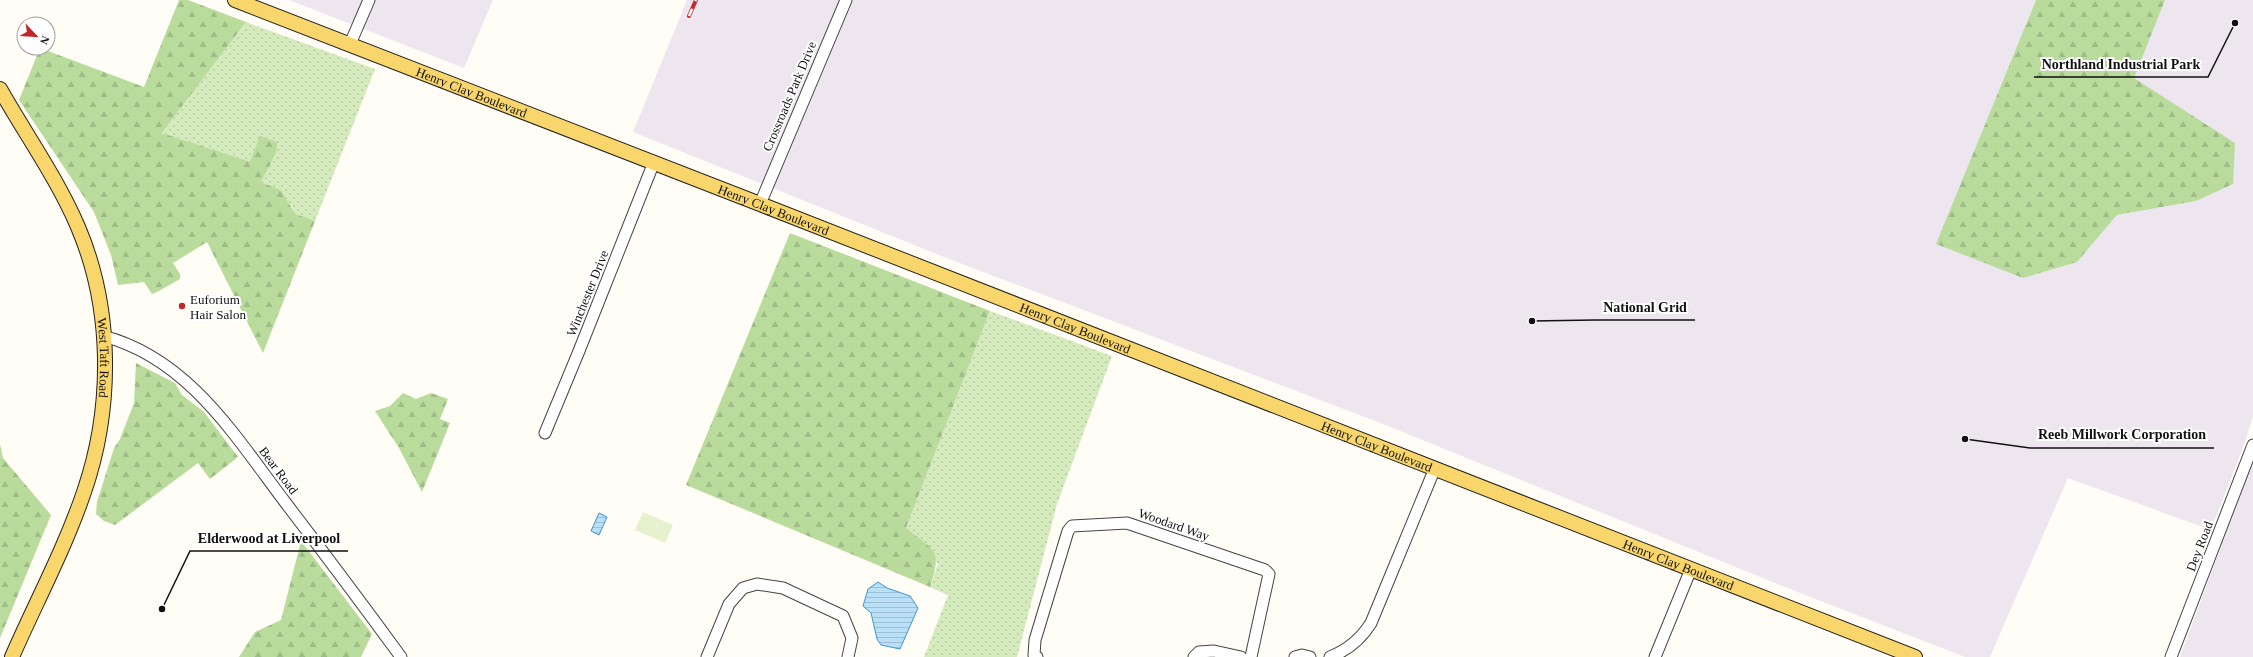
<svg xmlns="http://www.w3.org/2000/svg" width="2253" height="657" font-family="'Times New Roman',serif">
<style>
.industrial{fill:#eee6ef}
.grass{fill:url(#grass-dots)}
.forest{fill:url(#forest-firs)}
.pitch{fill:#e6f2cf}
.water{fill:url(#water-rules);stroke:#3f96cf}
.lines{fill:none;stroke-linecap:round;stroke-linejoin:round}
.minor-casing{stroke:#444;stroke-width:13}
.major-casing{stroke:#222;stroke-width:16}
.minor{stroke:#fff;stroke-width:11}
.major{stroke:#f9d66b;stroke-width:14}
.rail-casing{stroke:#c4262e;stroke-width:4}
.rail{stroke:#fff;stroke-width:2.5;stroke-dasharray:8;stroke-linecap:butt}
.poi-dot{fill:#c4262e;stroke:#fff;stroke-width:1.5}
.labels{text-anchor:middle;stroke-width:4;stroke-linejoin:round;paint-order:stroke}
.street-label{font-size:13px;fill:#111;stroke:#fff}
.poi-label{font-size:13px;fill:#111;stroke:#fff;text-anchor:start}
.leader{fill:none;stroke:#111;stroke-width:1.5}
.callout-dot{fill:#111;stroke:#fff;stroke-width:1.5}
.callout-label{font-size:14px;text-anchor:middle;font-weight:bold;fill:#111;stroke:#fff;stroke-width:4;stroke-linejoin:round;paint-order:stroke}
</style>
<defs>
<pattern id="grass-dots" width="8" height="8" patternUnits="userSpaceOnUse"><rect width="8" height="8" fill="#d5ebbd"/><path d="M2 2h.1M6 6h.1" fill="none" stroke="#b6c8a1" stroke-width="1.8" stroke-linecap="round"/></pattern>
<pattern id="forest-firs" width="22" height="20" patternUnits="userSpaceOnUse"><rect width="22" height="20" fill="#b9dc9c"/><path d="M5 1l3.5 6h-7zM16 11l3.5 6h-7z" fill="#9ebc85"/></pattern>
<pattern id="water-rules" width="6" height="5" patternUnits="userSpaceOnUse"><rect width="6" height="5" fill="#b9e0f7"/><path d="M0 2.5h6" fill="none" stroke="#9ebfd3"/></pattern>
</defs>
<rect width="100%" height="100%" fill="#fffdf5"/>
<g class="industrial">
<polygon points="289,0 493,0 464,68"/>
<polygon points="687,0 2036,0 1937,244 2077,262 2117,215 2196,201 2234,143 2133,78 2165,0 2253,0 2253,416 2245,442 2211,530 2068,478 1990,657 1965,657 1795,591 1378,422 944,257 633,132"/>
<polygon points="2253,460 2253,657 2180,657"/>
</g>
<g class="grass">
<polygon points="246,22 375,69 315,221 296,214 292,206 261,182 276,153 250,163 162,133"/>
<polygon points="990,311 1112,356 1057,504 1017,657 924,657 948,595 930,587 938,564 906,528"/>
</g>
<g class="forest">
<polygon points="179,0 188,0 246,22 162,133 250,162 260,136 277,142 276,153 261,182 280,190 296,214 315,221 263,353 207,242 173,263 180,274 180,279 157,292 152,294 144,282 118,285 111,255 94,212 19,100 40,48 144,87"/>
<polygon points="2036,0 2165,0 2134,78 2235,143 2233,184 2196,201 2117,215 2077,262 2023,278 1936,244"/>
<path d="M790 233 990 311 906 528C934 551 943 548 930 587L686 485Z"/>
<polygon points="136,363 175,383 182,395 204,412 238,457 210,479 198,463 115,525 104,521 96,514 97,502 114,448 120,439 134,403"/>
<polygon points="403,393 416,399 431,393 448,399 440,419 450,423 422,492 399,448 375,411 390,406"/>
<polygon points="0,444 3,458 51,515 0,638"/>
<polygon points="301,541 372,634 361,657 239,657 255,632 281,620"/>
</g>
<polygon class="pitch" points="643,512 673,525 665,543 635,530"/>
<g class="water">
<polygon points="599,513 607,517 599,535 591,531"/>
<polygon points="878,582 887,588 910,596 918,608 900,649 881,645 877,639 871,613 863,606 868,589"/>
</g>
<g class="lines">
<g class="minor-casing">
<g id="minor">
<polyline points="350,44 369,0"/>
<polyline points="760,204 846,0"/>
<path d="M103 336C188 358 235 436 285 502 324 553 363 605 401 657"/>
<polyline points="545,433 579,351 654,162"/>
<polyline points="707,657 729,604 743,588 757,584 783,588 843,616 852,638 848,657"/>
<polyline points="1037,657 1034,655 1035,640 1068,531 1072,526 1127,523 1265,570 1269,574 1251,657"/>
<polyline points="1194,657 1199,652 1214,651 1241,657"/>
<polyline points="1295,657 1302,655 1310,657"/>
<path d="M1330 657C1348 650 1361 639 1371 623L1435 468"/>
<polyline points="1655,657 1691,569"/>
<polyline points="2171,657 2253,445"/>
</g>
</g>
<g class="major-casing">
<g id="major">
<path id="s1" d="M235 0 760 204 1915 657"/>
<path id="s2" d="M0 89C26 135 57 178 78 227 113 309 113 408 84 492 65 548 36 602 12 657"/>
</g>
</g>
<use href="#minor" class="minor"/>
<use href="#major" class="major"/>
<g class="rail-casing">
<polyline id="rail" points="689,16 696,0"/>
</g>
<use href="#rail" class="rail"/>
</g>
<circle class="poi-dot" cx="182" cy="306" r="4"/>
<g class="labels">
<g class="street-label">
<text dy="5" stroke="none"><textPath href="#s1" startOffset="254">Henry Clay Boulevard</textPath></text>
<text transform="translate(789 96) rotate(-67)" y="5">Crossroads Park Drive</text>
<text dy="5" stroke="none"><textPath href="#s1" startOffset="578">Henry Clay Boulevard</textPath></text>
<text transform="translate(587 293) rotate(-68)" y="5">Winchester Drive</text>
<text dy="5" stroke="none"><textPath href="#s1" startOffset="902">Henry Clay Boulevard</textPath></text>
<text dy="5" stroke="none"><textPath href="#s2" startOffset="293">West Taft Road</textPath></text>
<text dy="5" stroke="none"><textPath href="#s1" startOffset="1226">Henry Clay Boulevard</textPath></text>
<text transform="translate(279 470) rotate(53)" y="5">Bear Road</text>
<text transform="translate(1174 524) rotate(19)" y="5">Woodard Way</text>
<text transform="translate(2199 546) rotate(-69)" y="5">Dey Road</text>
<text dy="5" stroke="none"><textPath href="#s1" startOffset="1550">Henry Clay Boulevard</textPath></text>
</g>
<g class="poi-label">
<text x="190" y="304">Euforium<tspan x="190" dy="15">Hair Salon</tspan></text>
</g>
</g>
<path class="leader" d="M2235 23L2208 77H2034M1532 321L1595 320H1695M1965 439L2030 448H2214M162 609L190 551H348"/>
<g class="callout-dot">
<circle cx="2235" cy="23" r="4"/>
<circle cx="1532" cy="321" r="4"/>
<circle cx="1965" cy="439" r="4"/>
<circle cx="162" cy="609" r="4"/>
</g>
<g class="callout-label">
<text x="2121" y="69">Northland Industrial Park</text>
<text x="1645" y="312">National Grid</text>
<text x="2122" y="439">Reeb Millwork Corporation</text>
<text x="269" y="543">Elderwood at Liverpool</text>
</g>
<g transform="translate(36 36) rotate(115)"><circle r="19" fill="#ffffff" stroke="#a0a0a0"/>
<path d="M0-3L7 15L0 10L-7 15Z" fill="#c4262e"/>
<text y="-6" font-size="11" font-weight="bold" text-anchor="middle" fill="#111111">N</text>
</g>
</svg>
